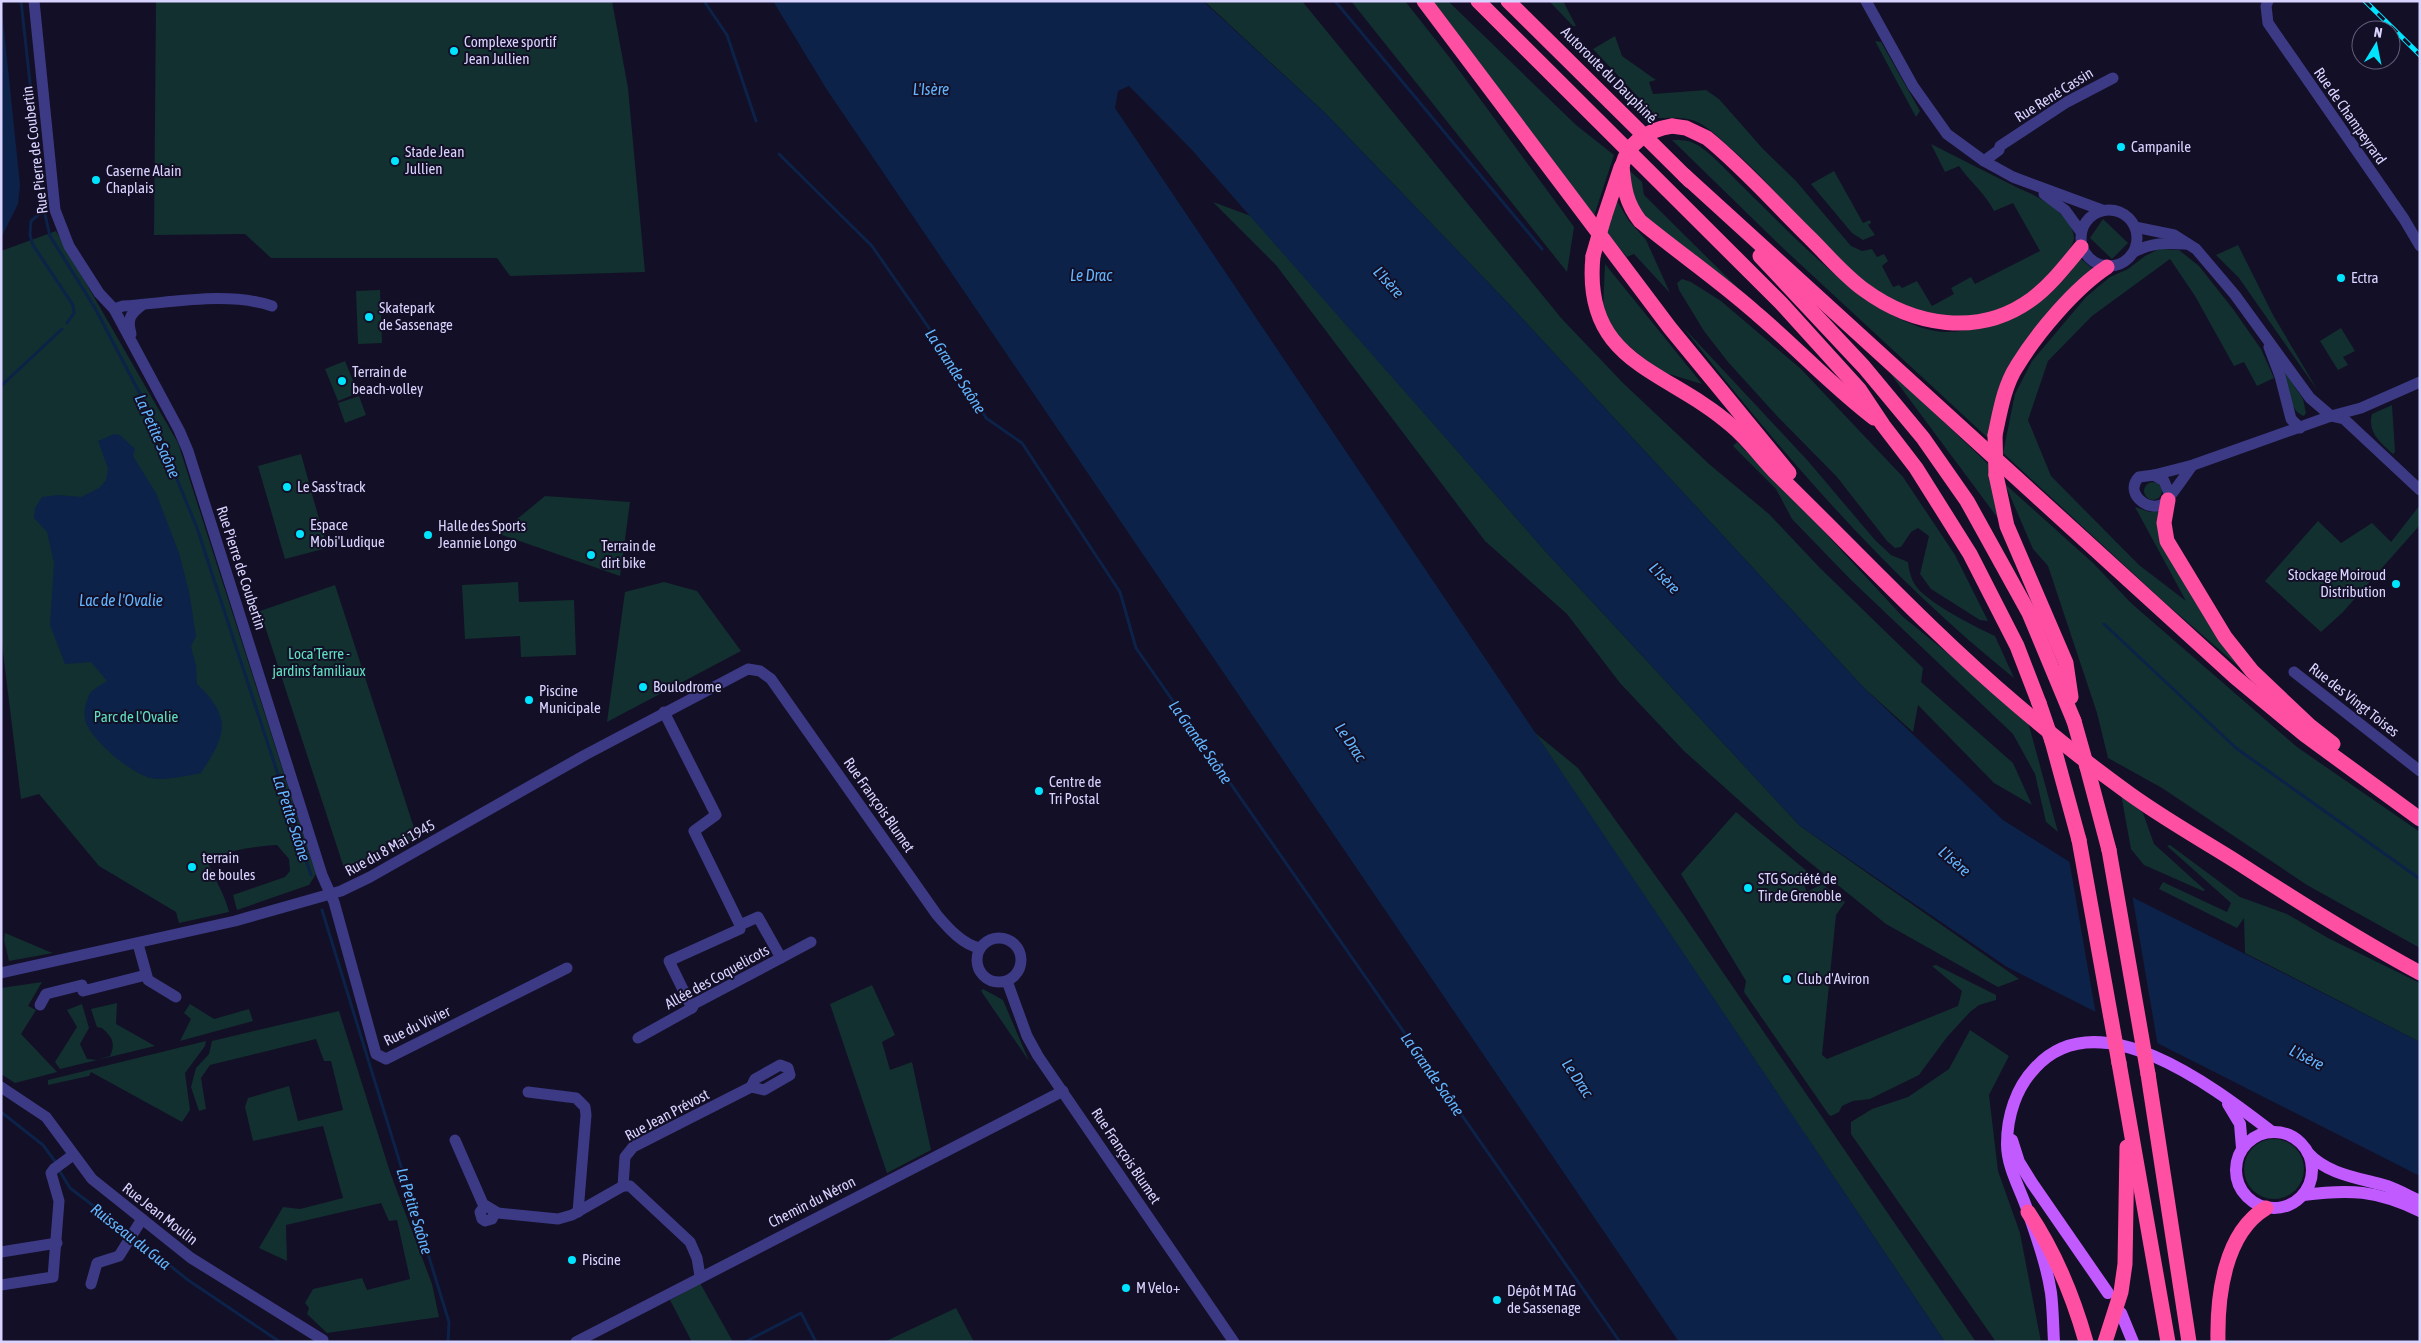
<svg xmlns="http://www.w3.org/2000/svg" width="2421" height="1343" font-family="'Asap Condensed',sans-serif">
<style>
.green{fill:#12302f}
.water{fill:#0c2248}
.pier{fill:#130f26}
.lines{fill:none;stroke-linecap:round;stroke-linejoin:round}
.stream{stroke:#0c2248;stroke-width:3}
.minor{stroke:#3d3a85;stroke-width:11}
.major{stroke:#c25bff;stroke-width:12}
.highway{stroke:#ff4fa3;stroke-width:15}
.rail-casing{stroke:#00e5ff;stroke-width:5}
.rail{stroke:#130f26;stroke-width:3;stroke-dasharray:9;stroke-linecap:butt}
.highway-bridge{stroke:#ff4fa3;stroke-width:15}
.poi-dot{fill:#00e5ff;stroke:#130f26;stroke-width:2}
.labels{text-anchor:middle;stroke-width:4;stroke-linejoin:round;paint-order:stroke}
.poi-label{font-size:15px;fill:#d9d4ff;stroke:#130f26;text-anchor:start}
.street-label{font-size:15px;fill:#d9d4ff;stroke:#130f26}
.park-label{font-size:15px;fill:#5fe0c0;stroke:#130f26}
.water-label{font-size:16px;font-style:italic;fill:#62b6ff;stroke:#130f26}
</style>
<rect width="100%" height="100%" fill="#130f26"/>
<g class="green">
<polygon points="156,1 612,1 628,88 645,272 510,276 497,258 271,258 245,234 154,235"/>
<polygon points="1204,1 1302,1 1562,319 1623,383 1709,464 1769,514 1820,568 1923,668 1921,682 2013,763 2032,805 1994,783 1918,705 1913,732 1864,688 1506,301 1325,113"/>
<polygon points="1351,1 1405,1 1450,58 1574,227 1567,272"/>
<polygon points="1433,1 1448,1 1576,125 1614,155 1594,216"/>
<polygon points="1549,1 1563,1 1576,26 1573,26"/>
<path d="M1615 36 1622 56 1656 80 1649 82 1653 94 1706 90 1719 99 1763 149 1796 181 1851 246 1862 251 1872 249 1877 257 1884 254 1888 261 1882 266 1893 287 1899 285 1902 288 1917 281 1932 306 1954 294 1951 288 1971 277 1975 284 2040 251 2013 203 1994 211C1985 193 1970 182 1959 166L1945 172 1931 144 2020 189C2039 196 2072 215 2074 237 2075 253 2032 293 2019 302 2005 311 1960 321 1942 318 1856 306 1793 199 1728 146 1717 136 1704 122 1688 119 1679 117 1667 118 1658 118L1593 49Z"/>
<polygon points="1875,41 1881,42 1920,111 1916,117"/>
<path d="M1672 140C1678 140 1686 140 1691 142 1706 147 1729 173 1740 184 1789 231 1868 319 1935 331 1950 334 1966 330 1980 328 2022 322 2058 293 2080 258L2094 270 2039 328 1990 440 1785 250Z"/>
<polygon points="1630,171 1642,182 1644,195 1739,289 1660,230 1639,211 1628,184"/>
<polygon points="1834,171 1863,223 1870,220 1871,223 1868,225 1875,235 1863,240 1852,233 1811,184"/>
<polygon points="1617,201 1629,221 1646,240 1670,293 1634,254 1627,257 1607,233"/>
<polygon points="1213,202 1251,216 1547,553 1800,826 2019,979 1998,987 1886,924 1798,853 1684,751 1620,683 1567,614 1485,541 1276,265"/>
<polygon points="2103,219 2128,243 2112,259 2090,238"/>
<path d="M56 231 178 443 316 874 309 885 237 910 233 895 285 877 290 871 289 859 277 845C259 846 221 850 208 863 215 880 225 895 229 912L179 923 176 912 99 866 39 794 21 799 1 636V251Z"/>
<polygon points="2238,245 2273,315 2318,391 2239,278 2216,255"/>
<polygon points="2159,249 2179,250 2199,266 2233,309 2261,349 2274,378 2257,386 2244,362 2234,366 2195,296 2170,259 2092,316 2048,361 2028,420 2051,476 2139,565 2186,601 2135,507 2150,512 2161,511 2159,523 2244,671 2163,601 2003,453 2015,394 2032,361 2086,297 2110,277 2128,269 2145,256"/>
<polygon points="1605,264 1702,384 1659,371 1616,335 1603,308"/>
<polygon points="1682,279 1691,282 1721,301 1801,369 1903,477 1955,555 1988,621 1980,620 1931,589 1920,574 1929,536 1918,528 1911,532 1901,547 1895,548 1887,541 1837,477 1777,416 1728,362 1704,331 1679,290 1677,283"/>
<polygon points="380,290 382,343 358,344 356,291"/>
<path d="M1683 327 1808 461 1875 540 1891 555 1908 562C1909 572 1912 583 1920 591 1937 607 1973 626 1995 636L2014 678C1888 577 1782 454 1683 327Z"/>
<polygon points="2341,328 2355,351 2343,357 2348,365 2338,370 2320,341"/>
<polygon points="345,361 358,393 338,401 325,369"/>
<polygon points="1884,365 1988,464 2003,525"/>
<path d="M2283 369 2303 399 2306 413 2304 416C2288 411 2287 383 2283 369Z"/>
<polygon points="359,396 366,415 345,423 338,403"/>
<path d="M2392 405 2395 452 2393 454C2381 443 2367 432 2372 414Z"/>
<polygon points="1737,442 1805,511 1902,616 2027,718 2058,832 2046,822 2035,774 2013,734 1851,580 1792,519 1776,489 1733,446"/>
<polygon points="301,454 327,548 285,559 258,466"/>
<circle cx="2153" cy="491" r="9"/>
<polygon points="2005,484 2094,564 2131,603 2297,747 2420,832 2420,948 2307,885 2162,788 2108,758 2097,713 2048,566 2033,549"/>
<polygon points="545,496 630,502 620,576 499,534"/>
<polygon points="2420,505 2420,525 2343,612 2321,632 2265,581 2318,521 2341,543 2372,523 2391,542"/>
<polygon points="518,582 519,602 574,600 576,655 521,657 520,636 465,639 462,585"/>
<polygon points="664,582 697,591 741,651 607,722 625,592"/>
<polygon points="335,585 417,837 365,863 344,868 260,611"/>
<polygon points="1534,732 1578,768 1683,914 1976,1342 1945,1342"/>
<polygon points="2121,794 2143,813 2154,844 2205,890 2203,891 2144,865 2131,849"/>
<polygon points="1736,812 1814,877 1804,885 1807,892 1822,884 1845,902 1836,915 1822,1055 1827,1059 1958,1006 1962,991 1932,966 1936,965 1996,995 1996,1000 1979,1005 1970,1012 1947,1037 1919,1075 1870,1099 1853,1101 1842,1106 1839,1112 1831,1116 1829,1115 1744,992 1746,981 1681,874"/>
<polygon points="2170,845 2240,897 2287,914 2328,938 2420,983 2420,1042 2245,953 2244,918 2237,928 2159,889 2163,882 2227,912 2231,903 2167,846"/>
<polygon points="5,933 50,952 53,953 9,961 4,940"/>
<polygon points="42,982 28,1006 36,1010 21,1034 57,1072 15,1083 1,1074 1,988"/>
<polygon points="872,985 895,1035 882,1042 890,1070 912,1062 931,1150 887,1173 830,1004"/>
<polygon points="983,989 1003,1000 1029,1061 981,991"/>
<path d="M117 1003 116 1024 155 1046 60 1069 55 1062 77 1027 67 1010 82 1004 89 1028 80 1044 87 1059 97 1060 110 1056C116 1043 112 1037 102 1028L97 1027 91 1009Z"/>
<polygon points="190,1004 214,1019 249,1009 253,1021 180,1041 191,1019 184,1013"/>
<polygon points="339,1011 391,1175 432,1284 439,1317 327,1333 307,1314 309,1308 305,1303 313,1289 362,1278 367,1290 410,1279 397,1220 389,1221 381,1203 286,1225 287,1261 259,1248 283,1207 300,1209 343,1198 323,1126 253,1141 245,1107 248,1098 289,1086 298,1121 343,1110 331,1061 324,1061 316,1039 210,1065 201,1078 206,1109 199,1111 191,1087 196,1068 209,1054 212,1041"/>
<polygon points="1970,1030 2009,1056 1989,1095 1998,1171 2020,1233 2041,1342 1996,1342 1851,1134 1851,1122 1872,1109 1908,1097 1949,1069"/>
<polygon points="206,1041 205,1046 185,1073 190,1110 182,1122 91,1072 89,1076 48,1085 48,1080"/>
<circle cx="2274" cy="1169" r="30"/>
<polygon points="700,1283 733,1342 692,1342 670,1300"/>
<polygon points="956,1308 974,1342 884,1342"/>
</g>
<g class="water">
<polygon points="1,1 20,185 18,204 1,238"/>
<polygon points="773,1 1203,1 1325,113 1506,301 1864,688 2003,820 2076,866 2130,896 2420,1042 2420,1176 2007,967 1800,826 1547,553 1191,149 1129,86 1118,91 1115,108 1945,1342 1679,1342 827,90"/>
<path d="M114 434 120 435 135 449 133 456 156 493 179 553 189 591 196 636 191 647 196 665 197 684C233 718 226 735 201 773 187 776 160 782 147 777 128 770 96 744 87 725 82 715 85 704 89 695 92 689 102 685 107 681L91 662 65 664 50 625 54 563 47 532 34 518 35 508 42 497 58 495 81 497 99 488 106 480 108 468 98 441Z"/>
</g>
<polygon class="pier" points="2069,859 2132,894 2158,1047 2096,1015"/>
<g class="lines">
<g class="stream">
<polyline points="21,1 44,210 50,236 95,308 149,411 197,528 311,875"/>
<polyline points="704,1 727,35 756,121"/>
<polyline points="1335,1 1542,249"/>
<polyline points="779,154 872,246 961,374 986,418 1022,443 1120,592 1136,648 1620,1342"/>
<polyline points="44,210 31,221 30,235 33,245 73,305 74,313 67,323"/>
<polyline points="1,386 62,329"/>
<polyline points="2104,624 2236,748 2420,879"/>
<polyline points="322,910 449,1322 448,1342"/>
<polyline points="1,1112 43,1145 57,1164"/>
<polyline points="59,1170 70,1188 129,1233"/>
<polyline points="134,1237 188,1280 280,1342"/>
<polyline points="745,1342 801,1313 816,1342"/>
</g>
<g class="minor">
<polyline points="34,1 55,210 69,246 99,293 114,309 179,430 188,451 322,875 334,902 376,1054 386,1059 567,968"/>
<polyline points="1866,1 1913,86 1947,134 1984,161 2013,177 2102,210"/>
<polyline points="2268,1 2266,6 2268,23 2404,219 2420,246"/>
<polyline points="1984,161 1999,150 2000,146 2067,102 2113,78"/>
<polyline points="2044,194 2065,210 2081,232"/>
<circle cx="2109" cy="238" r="28"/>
<polyline points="2135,227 2174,235 2196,249 2235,295 2310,398 2331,416 2344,419 2420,490"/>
<path d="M2134 252C2152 242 2166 243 2187 244"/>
<path d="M114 309 123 306C170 303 228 291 272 306"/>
<path d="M131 334C127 319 130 314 142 305"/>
<polyline points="2269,347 2280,376 2291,419 2300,428"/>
<polyline points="2154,475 2193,465 2331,416 2361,408 2420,382"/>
<path d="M2170 495 2164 481 2154 475 2139 477C2124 492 2147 513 2163 504 2168 501 2186 474 2192 466"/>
<polyline points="2294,672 2420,771"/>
<polyline points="664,712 716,815 694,831 740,925 758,917 781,958"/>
<circle cx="999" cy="960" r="22"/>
<polyline points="138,944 148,980 176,997"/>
<path d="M1 973 235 921 341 891 370 877 585 755 748 669 760 671 771 679 937 915C948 928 963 945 980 948"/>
<polyline points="1007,981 1027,1036 1038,1056 1234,1342"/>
<polyline points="40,1005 46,994 82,985 83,991 146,975"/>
<polyline points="692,1008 669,961 740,929 740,925"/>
<polyline points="638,1038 692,1008 694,1004 811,942"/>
<polyline points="1,1087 46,1117 92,1179 191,1258 323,1340"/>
<polyline points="528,1092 576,1098 585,1107 586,1115 578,1212"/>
<polyline points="455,1140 483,1204 498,1213 558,1219 572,1215 623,1186 630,1186 690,1242 697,1258 700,1276"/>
<polyline points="623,1186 625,1157 633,1147 751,1087 764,1090 790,1075 788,1068 780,1065 755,1079 751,1087"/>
<polyline points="485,1206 480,1212 482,1219 485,1221 492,1219 495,1212"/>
<polyline points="1,1252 57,1243"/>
<polyline points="91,1284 97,1263 119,1256 142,1219"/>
<polyline points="1,1285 53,1277 59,1201 51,1173 54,1169 73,1155"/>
<polyline points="576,1342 1063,1091"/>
</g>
<g class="major">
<polyline points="2228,1104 2240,1124 2242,1148"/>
<circle cx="2274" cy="1170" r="38"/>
<polyline points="2012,1140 2019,1162 2032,1183 2108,1293"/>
<path d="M2308 1153C2328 1175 2360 1178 2387 1186 2398 1190 2409 1196 2420 1201"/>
<path d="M2303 1195C2350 1189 2376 1190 2420 1211"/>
<polyline points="2121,1313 2133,1342"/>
<path d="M2054 1342C2053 1325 2053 1309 2051 1293 2047 1266 2037 1238 2028 1212 2021 1190 2007 1168 2007 1144 2007 1116 2016 1088 2035 1068 2099 997 2217 1090 2272 1132"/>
</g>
<g class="highway">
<polyline points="1424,1 1670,328 1789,473"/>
<polyline points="1478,1 1781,303 1859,389 1883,425 1916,468 1970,554 2017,646 2039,703"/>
<polyline points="1508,1 1690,181"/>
<path d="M1672 126 1686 128 1707 138C1744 168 1776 205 1811 239 1827 255 1844 275 1863 289 1913 326 1979 338 2032 299 2051 285 2066 265 2081 247"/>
<path d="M1622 166C1624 188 1626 203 1640 221 1679 253 1720 281 1757 314 1797 348 1832 386 1874 418"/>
<polyline points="1684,175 2235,677 2305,735 2420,819"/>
<polyline points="1604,218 1621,167"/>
<path d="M1593 256C1582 365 1668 369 1732 426 1749 440 1762 459 1778 475 1857 552 1933 634 2017 705 2051 734 2087 763 2123 789 2159 816 2199 838 2237 862 2297 901 2357 939 2420 973"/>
<polyline points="1760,256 1864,367 1923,438 1967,501 2029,613 2074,721"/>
<path d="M1995 435C2000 412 2004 386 2017 366 2037 333 2075 288 2107 267"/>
<polyline points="1996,475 2007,526 2066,663 2071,697"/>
<polyline points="2168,500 2164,523 2167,541 2225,637 2252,671 2310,726 2333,744"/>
<polyline points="2052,741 2079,840"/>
<polyline points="2087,767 2109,850"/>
<polyline points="2119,1063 2168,1342"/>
<polyline points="2148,1074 2189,1342"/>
<path d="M2028 1212C2055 1252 2073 1296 2086 1342"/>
<polyline points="2105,1342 2121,1292 2125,1264 2127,1147"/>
<path d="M2218 1342C2217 1297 2224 1233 2266 1208"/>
</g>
<g class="rail-casing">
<polyline id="rail" points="2365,1 2420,55"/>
</g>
<use href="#rail" class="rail"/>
<g class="highway-bridge">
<path d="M1622 166C1629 141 1648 130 1672 126"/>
<polyline points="1593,256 1604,218"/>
<polyline points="1995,435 1996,475"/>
<polyline points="2039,703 2052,741"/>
<polyline points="2074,721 2087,767"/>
<polyline points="2079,840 2119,1063"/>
<polyline points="2109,850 2148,1074"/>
</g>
</g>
<g class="poi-dot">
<circle cx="454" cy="51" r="5"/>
<circle cx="2121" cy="147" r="5"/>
<circle cx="395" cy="161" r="5"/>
<circle cx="96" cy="180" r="5"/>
<circle cx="2341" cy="278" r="5"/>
<circle cx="369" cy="317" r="5"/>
<circle cx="342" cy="381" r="5"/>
<circle cx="287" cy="487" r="5"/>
<circle cx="300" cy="534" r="5"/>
<circle cx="428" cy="535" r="5"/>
<circle cx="591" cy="555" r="5"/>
<circle cx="2396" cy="584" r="5"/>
<circle cx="643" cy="687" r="5"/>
<circle cx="529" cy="700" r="5"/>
<circle cx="1039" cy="791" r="5"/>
<circle cx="192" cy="867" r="5"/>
<circle cx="1748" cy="888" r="5"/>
<circle cx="1787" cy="979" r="5"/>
<circle cx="572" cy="1260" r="5"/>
<circle cx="1126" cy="1288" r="5"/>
<circle cx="1497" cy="1300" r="5"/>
</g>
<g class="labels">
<g class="poi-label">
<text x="464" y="47">Complexe sportif<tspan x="464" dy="17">Jean Jullien</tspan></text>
<text x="2131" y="152">Campanile</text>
<text x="405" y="157">Stade Jean<tspan x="405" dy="17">Jullien</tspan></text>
<text x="106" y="176">Caserne Alain<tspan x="106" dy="17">Chaplais</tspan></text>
<text x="2351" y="283">Ectra</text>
<text x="379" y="313">Skatepark<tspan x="379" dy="17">de Sassenage</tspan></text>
<text x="352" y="377">Terrain de<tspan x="352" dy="17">beach-volley</tspan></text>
<text x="297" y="492">Le Sass'track</text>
<text x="310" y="530">Espace<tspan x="310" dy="17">Mobi'Ludique</tspan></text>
<text x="438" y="531">Halle des Sports<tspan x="438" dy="17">Jeannie Longo</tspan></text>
<text x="601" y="551">Terrain de<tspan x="601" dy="17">dirt bike</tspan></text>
<text x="2386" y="580" text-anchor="end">Stockage Moiroud<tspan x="2386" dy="17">Distribution</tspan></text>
<text x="653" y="692">Boulodrome</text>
<text x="539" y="696">Piscine<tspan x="539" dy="17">Municipale</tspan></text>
<text x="1049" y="787">Centre de<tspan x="1049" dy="17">Tri Postal</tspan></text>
<text x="202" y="863">terrain<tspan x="202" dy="17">de boules</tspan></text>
<text x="1758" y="884">STG Société de<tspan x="1758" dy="17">Tir de Grenoble</tspan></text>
<text x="1797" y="984">Club d'Aviron</text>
<text x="582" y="1265">Piscine</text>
<text x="1136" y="1293">M Velo+</text>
<text x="1507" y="1296">Dépôt M TAG<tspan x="1507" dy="17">de Sassenage</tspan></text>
</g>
<g class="street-label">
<text transform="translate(1609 75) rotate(45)" y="5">Autoroute du Dauphiné</text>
<text transform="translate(2054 95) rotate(-32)" y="5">Rue René Cassin</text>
<text transform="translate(2350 116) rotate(55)" y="5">Rue de Champeyrard</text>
<text transform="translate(35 150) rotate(-97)" y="5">Rue Pierre de Coubertin</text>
<text transform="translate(241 568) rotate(72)" y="5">Rue Pierre de Coubertin</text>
<text transform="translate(2354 700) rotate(38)" y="5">Rue des Vingt Toises</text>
<text transform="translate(879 805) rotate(55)" y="5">Rue François Blumet</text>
<text transform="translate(390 848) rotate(-29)" y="5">Rue du 8 Mai 1945</text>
<text transform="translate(717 977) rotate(-29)" y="5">Allée des Coquelicots</text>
<text transform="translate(417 1026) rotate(-26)" y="5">Rue du Vivier</text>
<text transform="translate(667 1115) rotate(-28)" y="5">Rue Jean Prévost</text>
<text transform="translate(1126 1156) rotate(56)" y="5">Rue François Blumet</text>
<text transform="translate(812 1202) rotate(-27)" y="5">Chemin du Néron</text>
<text transform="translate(160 1214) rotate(38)" y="5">Rue Jean Moulin</text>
</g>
<g class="park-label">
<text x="319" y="659">Loca'Terre -<tspan x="319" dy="17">jardins familiaux</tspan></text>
<text x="136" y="722">Parc de l'Ovalie</text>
</g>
<g class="water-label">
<text x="931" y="95">L'Isère</text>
<text x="1091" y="281">Le Drac</text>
<text transform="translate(1389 282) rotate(47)" y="6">L'Isère</text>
<text transform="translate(956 371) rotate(57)" y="6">La Grande Saône</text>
<text transform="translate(158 436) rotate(66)" y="6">La Petite Saône</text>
<text transform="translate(1665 578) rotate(46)" y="6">L'Isère</text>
<text x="121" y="606">Lac de l'Ovalie</text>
<text transform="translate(1201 742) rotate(55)" y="6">La Grande Saône</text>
<text transform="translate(1351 742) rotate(56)" y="6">Le Drac</text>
<text transform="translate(292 818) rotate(72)" y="6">La Petite Saône</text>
<text transform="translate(1955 861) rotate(41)" y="6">L'Isère</text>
<text transform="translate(2307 1057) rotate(27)" y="6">L'Isère</text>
<text transform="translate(1433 1074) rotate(55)" y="6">La Grande Saône</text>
<text transform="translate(1578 1078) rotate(56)" y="6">Le Drac</text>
<text transform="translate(415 1211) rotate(73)" y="6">La Petite Saône</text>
<text transform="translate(131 1236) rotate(38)" y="6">Ruisseau du Gua</text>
</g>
</g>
<rect width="2421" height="1343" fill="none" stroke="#d9d4ff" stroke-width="5"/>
<g transform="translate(2376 45) rotate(10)"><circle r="24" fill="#130f26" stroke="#625e7d"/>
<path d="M0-4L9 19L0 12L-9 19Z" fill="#00e5ff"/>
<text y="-8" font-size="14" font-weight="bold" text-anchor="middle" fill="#d9d4ff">N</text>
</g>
</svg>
